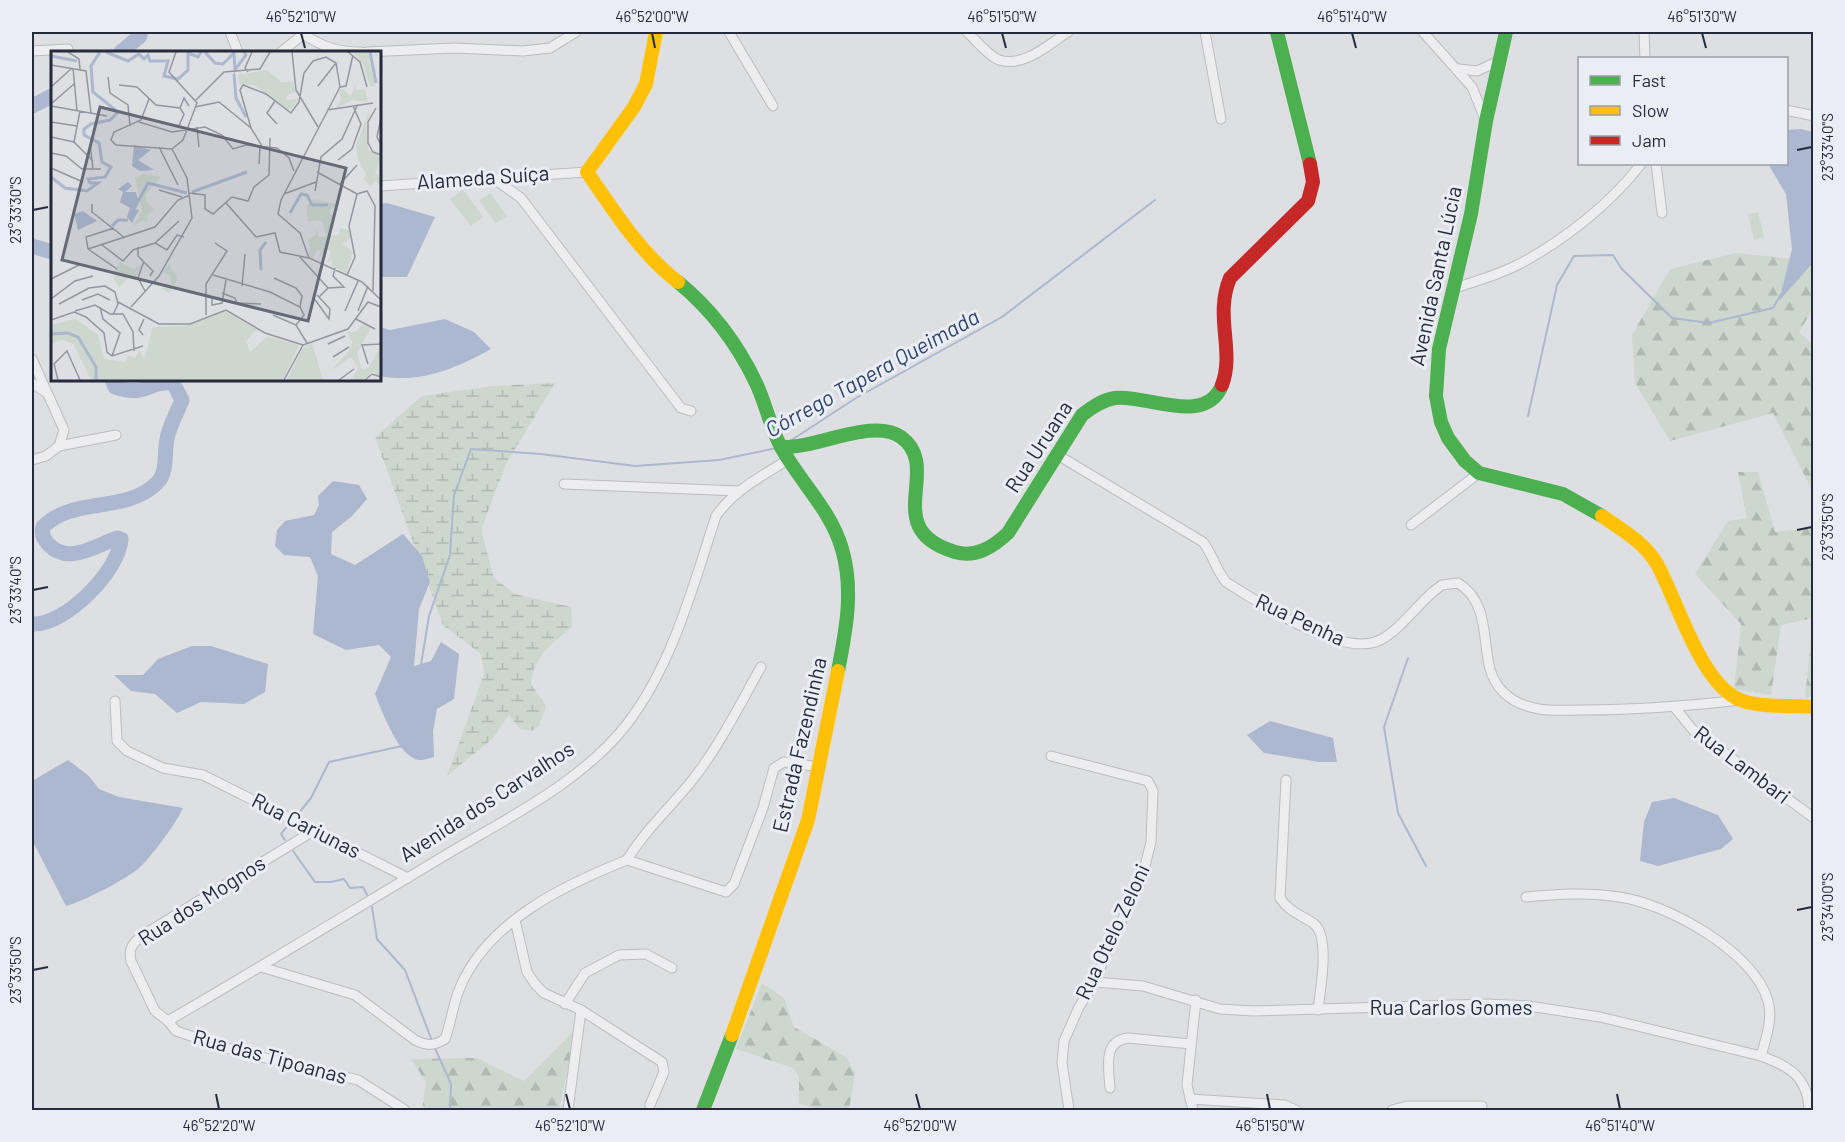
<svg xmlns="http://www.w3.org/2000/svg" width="1845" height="1142" font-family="Barlow,sans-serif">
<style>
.forest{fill:url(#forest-firs)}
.wetland{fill:url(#wetland-marsh)}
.pitch{fill:#cdd7ce}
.water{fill:#abb8cf}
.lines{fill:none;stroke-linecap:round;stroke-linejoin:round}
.stream{stroke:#abb8cf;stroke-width:2}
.river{stroke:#abb8cf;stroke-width:15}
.street-casing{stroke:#bcbdc1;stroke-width:11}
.street{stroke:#ededf0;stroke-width:9}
.fast{stroke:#4caf50;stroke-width:14}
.slow{stroke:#ffc107;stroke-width:14}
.jam{stroke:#c62828;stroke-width:14}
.ticks{fill:none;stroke:#252b3c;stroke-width:2}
.labels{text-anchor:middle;stroke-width:6;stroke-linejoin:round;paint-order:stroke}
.street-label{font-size:21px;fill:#252b3c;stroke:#eaedf4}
.water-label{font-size:22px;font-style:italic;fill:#2f446f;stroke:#eaedf4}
.inset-river{fill:none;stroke:#abb8cf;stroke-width:3}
.inset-road{fill:none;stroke:#9497a0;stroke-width:1.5}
.view{fill:#666a76;fill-opacity:0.15;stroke:#666a76;stroke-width:3}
.inset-edge{fill:none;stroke:#252b3c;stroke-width:3}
.neatline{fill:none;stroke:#252b3c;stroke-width:2}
.ticks-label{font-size:15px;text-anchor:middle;fill:#252b3c}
</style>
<defs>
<pattern id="forest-firs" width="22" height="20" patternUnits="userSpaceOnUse" patternTransform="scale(1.5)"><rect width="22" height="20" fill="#cdd7ce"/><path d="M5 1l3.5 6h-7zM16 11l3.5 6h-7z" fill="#b0b9b2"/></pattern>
<pattern id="wetland-marsh" width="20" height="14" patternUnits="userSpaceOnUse" patternTransform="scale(1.5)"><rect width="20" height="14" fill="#cdd7ce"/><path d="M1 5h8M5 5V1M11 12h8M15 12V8" fill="none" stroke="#b0b9b2"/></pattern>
</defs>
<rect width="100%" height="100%" fill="#dedfe3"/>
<g class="forest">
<polygon points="1736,253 1813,261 1813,309 1799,332 1813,344 1813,492 1773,413 1670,441 1635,383 1632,335 1670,269"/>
<polygon points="1738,472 1758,472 1775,532 1813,528 1813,694 1805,699 1813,618 1781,625 1771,695 1734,689 1741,624 1695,574 1728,521 1747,518"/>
<polygon points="762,983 784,998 794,1027 846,1057 855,1073 849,1110 824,1110 799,1104 799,1077 793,1068 736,1049"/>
<polygon points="576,1029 559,1110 422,1110 426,1082 411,1059 477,1058 524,1081"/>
</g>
<path class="wetland" d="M555 383 506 464 481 530 494 578 515 594 571 607 572 627C552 644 533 656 531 684L546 706 539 726 532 731 520 729 509 715 492 739 447 776 484 674 481 654 443 625 375 437 422 396 493 386Z"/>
<g class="pitch">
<polygon points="463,190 483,217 471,226 450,199"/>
<polygon points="490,193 507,216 496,223 479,201"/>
<polygon points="1758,212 1764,237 1754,240 1748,214"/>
</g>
<g class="water">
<polygon points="1801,129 1813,132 1813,257 1810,266 1779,301 1792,249 1786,194 1768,164 1786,164 1787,130"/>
<polygon points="387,203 435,217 407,277 380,277 380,204"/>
<path d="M445 319 474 332 491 349C457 368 420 384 380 376V327L390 330Z"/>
<path d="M333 481 359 485 367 499 351 517 332 532 331 554 355 565 403 534 422 556 430 582 419 609 414 666 431 661 441 642 459 654 454 699 437 709 433 731 434 757C430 758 424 760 420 760 399 759 382 711 375 694L391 657 379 645 346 650 313 634 318 576 310 557 284 555 275 546 277 530 285 521 314 515 319 505 318 496Z"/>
<polygon points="192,646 211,646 268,664 265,692 244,704 201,702 177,713 155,694 131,691 114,675 143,675 158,659"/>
<polygon points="1270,721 1333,738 1337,762 1319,762 1264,753 1247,735"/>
<path d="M68 760 89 776 99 789 119 797 183 808C177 822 152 856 140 867 129 878 82 902 66 906L32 840V781Z"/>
<polygon points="1674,798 1718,815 1733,839 1721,849 1658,866 1640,861 1644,822 1652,802"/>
</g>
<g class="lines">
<g class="stream">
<polyline points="1528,416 1557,285 1574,256 1613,255 1621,268 1672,318 1709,323 1773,308 1781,294"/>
<polyline points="790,441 856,398 1002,317 1155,200"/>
<polyline points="1408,658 1384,727 1398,813 1426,866"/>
<polyline points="421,665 429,616 450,555 454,495 471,449 541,454 635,466 719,460 777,448"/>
<polyline points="298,814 311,798 329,762 402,746"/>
<polyline points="285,840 281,834 289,824"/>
<polyline points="293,851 315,882 331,882 344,879 350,888 363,887 367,895"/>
<polyline points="372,907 377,939 405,970 432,1041"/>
<polyline points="434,1046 451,1084 450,1110"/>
</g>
<g class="river">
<polyline points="121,52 140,36 140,32"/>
<polyline points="32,106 52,96"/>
<polyline points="32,246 52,252"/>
<path d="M32 624C65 626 119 571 121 539L118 538C95 545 69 566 48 544 43 538 41 533 43 527 73 496 126 514 157 483 168 472 164 453 167 439 169 426 177 413 182 400L173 383C149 380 146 398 115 387L112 380"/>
</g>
<g class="street-casing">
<g id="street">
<polyline points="230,32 238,52"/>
<polyline points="729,32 773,106"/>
<path d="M967 32C976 40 987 55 999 60 1024 68 1049 44 1068 32"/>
<polyline points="1205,32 1221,119"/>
<polyline points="1423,32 1472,87 1485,119"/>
<polyline points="1644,32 1645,58"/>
<path d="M303 34C323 47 338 52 361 52"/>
<polyline points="32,51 68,49"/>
<polyline points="281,52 306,32"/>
<polyline points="366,52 455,48 523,51 550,48 576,32"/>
<polyline points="1459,69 1477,71 1499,61"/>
<polyline points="1786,110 1814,116"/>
<polyline points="1656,164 1662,213"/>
<polyline points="493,178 521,198 681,408 691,411"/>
<polyline points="380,186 587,172"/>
<path d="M1452 289C1476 281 1502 274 1525 261 1568 237 1612 202 1641 164"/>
<polyline points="32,359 64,430 59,446"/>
<polyline points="32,383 47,393"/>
<path d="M1056 454 1203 542C1213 555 1216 570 1226 582 1259 603 1343 659 1380 640 1400 630 1416 606 1434 591L1442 585 1458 583C1489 602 1482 638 1490 669 1495 687 1509 701 1527 706 1544 712 1564 710 1582 710 1635 710 1688 706 1741 700"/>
<polyline points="32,460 46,456 59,446 116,435"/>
<polyline points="564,484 739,491"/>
<polyline points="1411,525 1479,473"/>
<polyline points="115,701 117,741 127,751 163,768 203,775 408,878"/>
<polyline points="1675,708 1693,730 1814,818"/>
<polyline points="1051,756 1148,781 1153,791 1151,842 1141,882 1107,950 1095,982 1079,1007 1064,1041 1062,1063 1069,1110"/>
<path d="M1286 780 1280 898C1288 911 1301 915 1313 923 1331 936 1320 990 1318 1010"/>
<path d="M315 830 143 935C133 943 128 948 131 961L155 1011 168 1021 176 1031 233 1050 358 1080 405 1110"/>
<polyline points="627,860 726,892 734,884 763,808 774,768 784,762 820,767"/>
<path d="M627 860C645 830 672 806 694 778 721 743 740 704 761 667"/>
<path d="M1526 897C1558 894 1587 892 1619 897 1666 903 1755 952 1768 1001 1773 1019 1766 1038 1761 1056"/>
<polyline points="515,920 527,972 535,984 544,993 581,1010 662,1062 664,1072 650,1105"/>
<path d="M261 967 355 995 415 1040C427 1046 434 1046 445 1039 451 1023 453 1005 459 990 486 922 564 885 627 860"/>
<path d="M1095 982 1143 986 1220 1009 1253 1011 1487 1004 1529 1006 1600 1017 1761 1056C1789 1066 1808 1077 1809 1110"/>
<polyline points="565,1004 585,973 619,955 646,954 672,968"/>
<path d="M168 1021C261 967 352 911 444 856 507 818 581 783 627 724 673 664 693 586 716 516 734 490 762 476 789 459"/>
<path d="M1110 1088C1109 1069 1102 1041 1128 1038L1191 1044"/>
<polyline points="1190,1099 1284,1105 1296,1110"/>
<polyline points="568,1110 581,1010"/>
<polyline points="1193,1110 1187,1085 1196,1000"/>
<polyline points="1392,1110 1407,1106 1482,1106"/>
</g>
</g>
<use href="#street" class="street"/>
<g class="fast">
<polyline points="1277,32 1310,164"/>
<polyline points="1506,32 1486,121 1471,214 1439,349 1436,396 1441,422 1448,438 1465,461 1479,473 1563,494 1602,516"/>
<path d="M678 282C711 309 738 345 756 383 766 404 770 427 781 447 800 482 831 510 842 549 854 590 846 630 838 671"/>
<path d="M781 447C817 449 873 417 901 437 944 468 878 529 955 552 976 558 993 547 1008 533L1082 415C1092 407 1102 400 1115 398 1146 394 1206 427 1222 385"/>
<polyline points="703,1110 732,1035"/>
</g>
<g class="slow">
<path d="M656 32 646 84 634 107 587 172C614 211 640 253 678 282"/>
<path d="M1602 516C1621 529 1645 543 1657 564 1677 600 1700 683 1740 700 1761 708 1792 705 1814 707"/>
<polyline points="732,1035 808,820 838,671"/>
</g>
<path class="jam" d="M1222 385C1235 351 1214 316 1230 278L1308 201 1313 182 1310 164"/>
</g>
<path class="ticks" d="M301 33 305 48M652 33 655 48M1002 33 1006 48M1352 33 1356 48M1702 33 1706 48M1797 150 1812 147M33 210 48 207M1797 530 1812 527M33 590 48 587M1797 910 1812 907M33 970 48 967M216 1094 219 1109M566 1094 570 1109M916 1094 920 1109M1267 1094 1270 1109M1617 1094 1620 1109"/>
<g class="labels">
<g class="street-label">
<text transform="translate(483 178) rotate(-4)" y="7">Alameda Suíça</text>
<text transform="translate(1436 276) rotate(-78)" y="7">Avenida Santa Lúcia</text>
<text transform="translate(1039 447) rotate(-57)" y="7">Rua Uruana</text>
<text transform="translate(1300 620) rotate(25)" y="7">Rua Penha</text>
<text transform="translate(800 745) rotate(-77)" y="7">Estrada Fazendinha</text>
<text transform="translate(1742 765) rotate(37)" y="7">Rua Lambari</text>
<text transform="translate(487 802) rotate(-33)" y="7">Avenida dos Carvalhos</text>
<text transform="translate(306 826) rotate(27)" y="7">Rua Cariunas</text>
<text transform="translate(202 901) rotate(-33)" y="7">Rua dos Mognos</text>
<text transform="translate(1113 932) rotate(-65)" y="7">Rua Otelo Zeloni</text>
<text x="1451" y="1015">Rua Carlos Gomes</text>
<text transform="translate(270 1057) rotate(15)" y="7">Rua das Tipoanas</text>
</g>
<g class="water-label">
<text transform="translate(872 373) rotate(-29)" y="8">Córrego Tapera Queimada</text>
</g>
</g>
<g transform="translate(51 51)">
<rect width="330" height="330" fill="#dedfe3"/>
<path d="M317 1 319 13 324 35H319L312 13 303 2ZM216 19 230 31H242L245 41 236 44 235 49 248 48 238 60 203 34H189L187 24ZM304 33 305 39 314 38 317 51 302 49 285 57 290 49 288 39 292 38 300 46ZM321 53 315 75 317 98 330 106 324 123 330 125V137L325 130 319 135 313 128 315 123 307 108 305 95ZM263 148 286 153 278 160 282 166 279 184H288L289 177 298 179 300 188 291 192 302 201 295 222 281 215V209L275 212 280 203 278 199 274 198 268 209 270 199H266L262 208 257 206 260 197 256 189 265 183V177L268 186H275L272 170H257L255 155ZM68 211 83 218 91 213 85 228 77 227 68 236 62 226ZM118 213 127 228 118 242 110 237 121 235 119 225 112 221ZM173 260 206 278 195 290 199 301 217 285 248 294 232 329H40L22 293 11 289 0 292V274L25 268 47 284 53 308 75 311 77 304 84 307 88 299 93 308 102 276 134 275ZM312 273 320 277 306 302 311 319 317 317 330 295V328L322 320 312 329H300L307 317 300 306 280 320 298 300 301 291 296 280 304 281ZM261 292 272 329H236L252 297Z" fill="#cdd7ce"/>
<path d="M92 123 110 126 95 143V150L104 159 97 163 96 171 93 169 82 175 91 159 84 127Z" fill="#cdd7ce"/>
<path d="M83 94 100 99 87 109 103 119 89 120 81 115ZM77 131 81 135 74 141H85L87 148 82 158 88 159 81 172 76 166 79 157 69 151 72 141 67 138ZM32 160 46 170 27 179 23 163Z" fill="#abb8cf"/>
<path class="inset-river" d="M55 1 77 10 88 3 93 8 97 4 99 10H117L113 25 127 28 137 19V2L147 6 150 1M154 1 164 12 172 13 183 2 184 19 195 4 193 1M319 1 325 32M0 5 26 10M183 23 185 47 195 66M0 126 14 137 36 140 47 132H39L37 128 54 126 60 116 51 111 48 92 33 84V78L40 73 59 69 67 61 42 41 40 15 49 1M141 141 196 121M82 160 97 132 136 142M239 162 250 143 256 144 261 154H277M61 175 67 169H77M210 219 209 199 215 191M0 283 17 282 27 286 45 316V329"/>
<path class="inset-road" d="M17 1 28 8 29 18M241 1 245 39 267 76M297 1 309 11 316 36M0 14 35 20 40 62M22 17 26 60M197 21 194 17 201 1M57 26 59 42 77 54 79 75M68 34 86 36 105 54 129 57 133 63 127 77M267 35 285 12M0 36 21 17M289 36 230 149 227 163 249 182 258 207 311 231 330 249M289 36 295 35 302 4M98 48 90 69 63 81 60 89 65 94 121 98M145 49 173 21 209 18 219 1M224 50 216 62 226 73M0 53 23 33M0 55 56 65M144 56 168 51 200 77 211 95M129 57 133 47 138 55M325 57 317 71V92L322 101 330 104M276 59 322 52M330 67 326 86 330 94M0 71 26 75M88 71 121 81 154 76 171 84 182 98 195 94 226 97 238 107 243 120M146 76 148 96M200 77 189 39 192 34 215 43 240 62 248 51 253 22 262 10 275 6 285 12 289 36M0 86 23 91 42 110M23 91 29 60M39 93 42 118M108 96 127 134M121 98 132 89 146 52 118 21 125 1M0 102 15 105 31 118H50M287 109 301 98 310 73 302 55M208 113 209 95M0 117 32 131M266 121 306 143M289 133 306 114M108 139 131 146M264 140 270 106 291 88 306 55M138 142 154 144V158L162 163 181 146 197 150 203 136 218 124 219 87M233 143 265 131M306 143 316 140 324 155 322 240M175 152 205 186 224 182 229 201 258 207M41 153V161L74 187M104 192 116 199 126 184 133 186M51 194 72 210 82 199 104 192 128 170M87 196V205L102 220 99 225M37 198 104 176 127 149 139 144M37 198 35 186 63 177M37 198 66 218M249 206 277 237M93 210 87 227 94 240M162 224 219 241 249 256 253 264 245 274M296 224 304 206 298 175 306 143M223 227 245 237 251 245 249 256M0 228 30 213M191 235 194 203M171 242 184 247 186 252 210 253M262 246 278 268 279 258 266 244M268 246 277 237 293 236 282 225 284 217M0 248 24 230 42 225M161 248V254L171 252 175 229M31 249 47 243 59 249M67 251 108 273H139L175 259 214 282 252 294M8 253 38 237 54 235 64 241 67 253 62 264M49 256 52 268 69 282 61 305M80 256 108 225 141 167 136 127 121 98M24 260 44 254 59 263H72L82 281 83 300M294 260 307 230M307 260 317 235M155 264V233L176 200 164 192M222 264 245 274 256 292M305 268 324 278M0 269 23 261 35 266 53 282 56 301 61 305 92 295M92 284 88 279 93 268M277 293 294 285M252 294 297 278 317 251 330 256M282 306 298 296M317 313 311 294 330 293M7 329 3 313 16 300 29 329M233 329 252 294M288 329 303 318M314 329 321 323 330 326"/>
<path class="view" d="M49 56 295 117 257 270 11 209Z"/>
<rect width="330" height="330" class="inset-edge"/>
</g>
<rect width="1845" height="1142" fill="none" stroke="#eaedf4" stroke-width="66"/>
<rect x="1578" y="57" width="210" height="108" fill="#eaedf4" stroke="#9b9faa" stroke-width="1.5"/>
<rect x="1590" y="76" width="30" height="9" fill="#4caf50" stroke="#9b9faa" stroke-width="1.5"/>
<text x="1632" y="87" font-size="18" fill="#252b3c">Fast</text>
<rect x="1590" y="106" width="30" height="9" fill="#ffc107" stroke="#9b9faa" stroke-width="1.5"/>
<text x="1632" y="117" font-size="18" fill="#252b3c">Slow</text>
<rect x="1590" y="136" width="30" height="9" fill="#c62828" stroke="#9b9faa" stroke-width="1.5"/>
<text x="1632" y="147" font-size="18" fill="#252b3c">Jam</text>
<rect x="33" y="33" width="1779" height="1076" class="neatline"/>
<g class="ticks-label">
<text x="301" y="22">46°52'10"W</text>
<text x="652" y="22">46°52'00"W</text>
<text x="1002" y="22">46°51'50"W</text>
<text x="1352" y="22">46°51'40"W</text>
<text x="1702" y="22">46°51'30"W</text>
<text transform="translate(1828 147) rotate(-90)" y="5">23°33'40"S</text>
<text transform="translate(16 210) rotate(-90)" y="5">23°33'30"S</text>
<text transform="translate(1828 527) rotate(-90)" y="5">23°33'50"S</text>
<text transform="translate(16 590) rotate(-90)" y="5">23°33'40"S</text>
<text transform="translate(1828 907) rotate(-90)" y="5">23°34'00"S</text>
<text transform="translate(16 970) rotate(-90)" y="5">23°33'50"S</text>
<text x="219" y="1131">46°52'20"W</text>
<text x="570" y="1131">46°52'10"W</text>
<text x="920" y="1131">46°52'00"W</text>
<text x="1270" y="1131">46°51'50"W</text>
<text x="1620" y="1131">46°51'40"W</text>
</g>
</svg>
